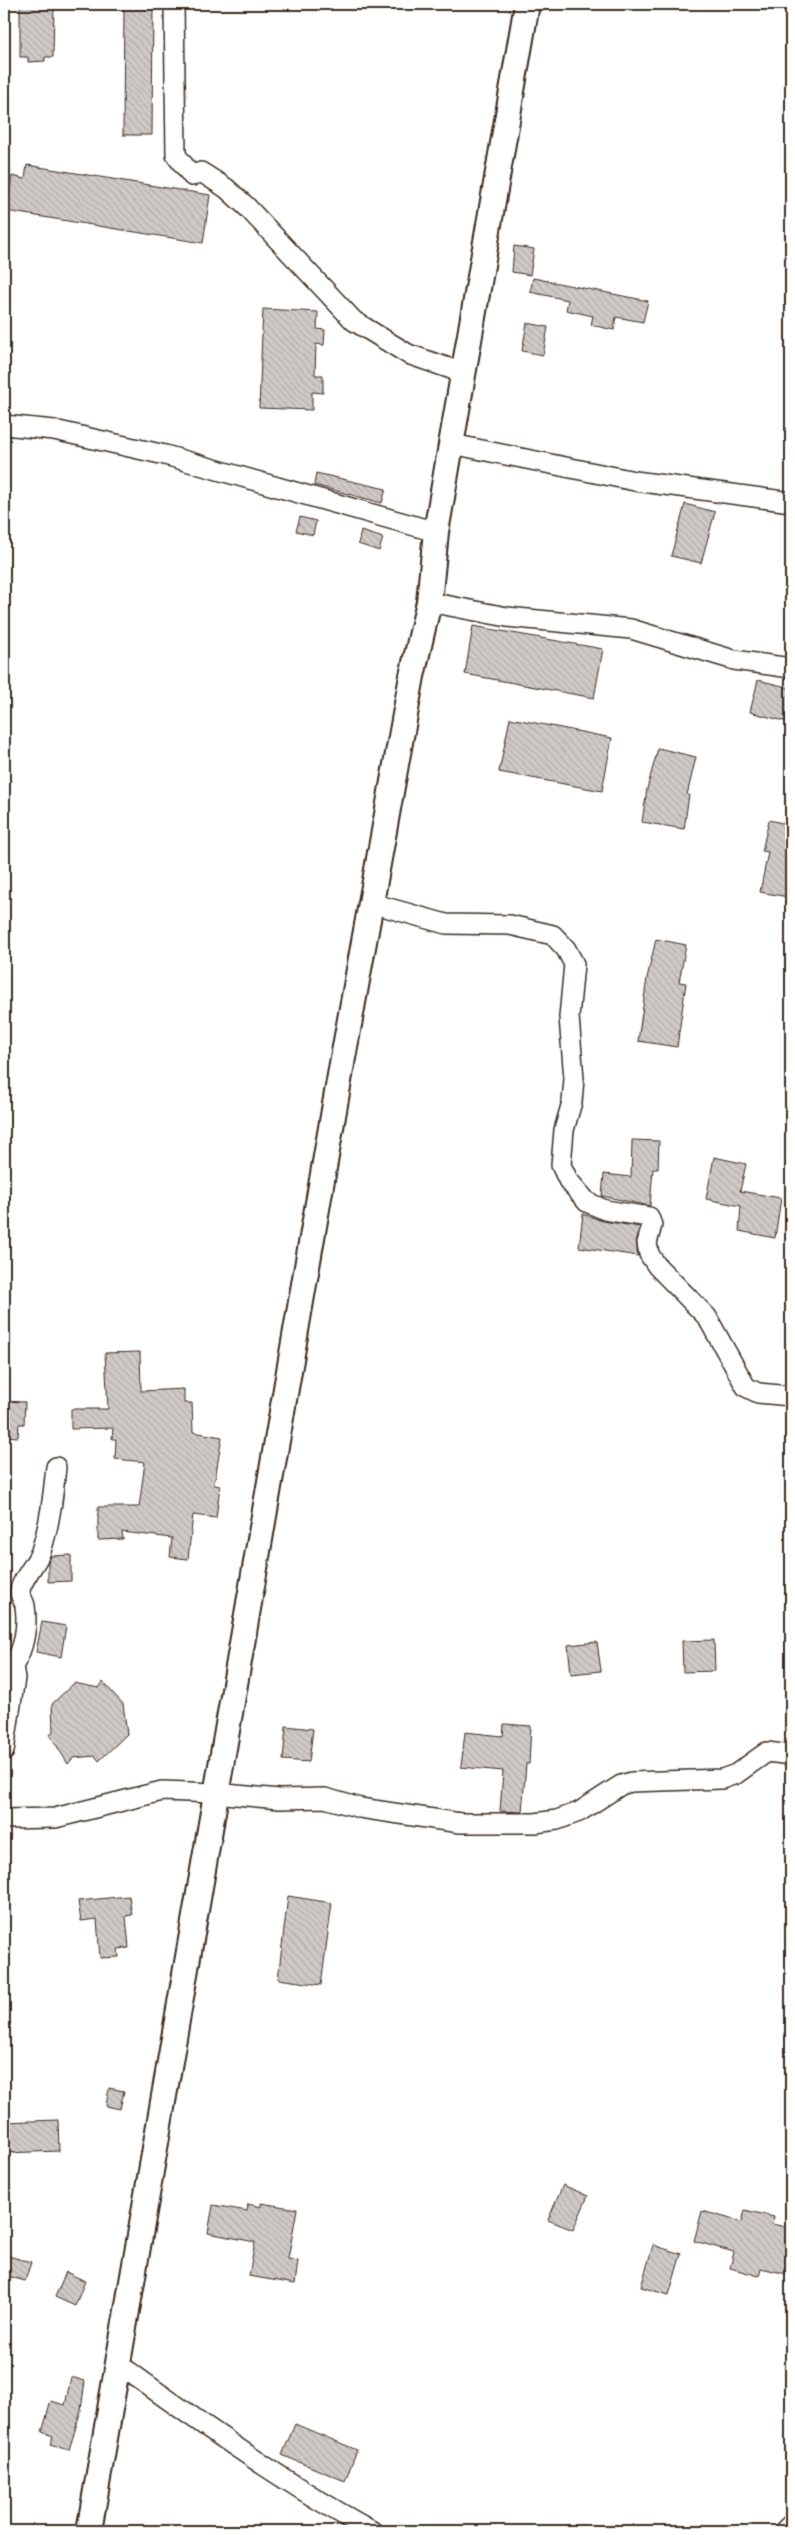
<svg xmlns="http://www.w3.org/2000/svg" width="795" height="2535" font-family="Dekko,sans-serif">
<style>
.building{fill:url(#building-back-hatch);stroke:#3b2a1e}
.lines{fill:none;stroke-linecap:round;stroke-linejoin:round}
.minor-casing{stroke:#3b2a1e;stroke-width:22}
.major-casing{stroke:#3b2a1e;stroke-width:28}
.minor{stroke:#fff;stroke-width:19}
.major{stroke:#fff;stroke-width:24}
</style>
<defs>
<pattern id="building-back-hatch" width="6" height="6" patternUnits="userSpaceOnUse" patternTransform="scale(1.25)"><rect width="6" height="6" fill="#cfcac7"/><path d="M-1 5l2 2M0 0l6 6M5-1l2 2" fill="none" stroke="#b3aeaa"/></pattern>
</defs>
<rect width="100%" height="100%" fill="#fff"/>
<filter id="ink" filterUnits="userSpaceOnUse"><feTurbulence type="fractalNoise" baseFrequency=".02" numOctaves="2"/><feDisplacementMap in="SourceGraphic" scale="10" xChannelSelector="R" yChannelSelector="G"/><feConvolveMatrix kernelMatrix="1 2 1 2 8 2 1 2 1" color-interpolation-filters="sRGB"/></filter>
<g filter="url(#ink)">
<g class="building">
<polygon points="20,4 54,4 53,57 45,57 45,61 28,62 28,57 20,57"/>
<polygon points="124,4 153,4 152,135 123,135"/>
<polygon points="27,165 210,195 203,243 6,211 12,176 25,179"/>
<polygon points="514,246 534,249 530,275 512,272"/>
<polygon points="533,278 648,301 643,322 616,317 614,330 591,325 593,316 566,310 568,300 530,292"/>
<polygon points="263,309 318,312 317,329 325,330 324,345 316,344 315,375 323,375 323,393 312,392 312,410 259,408"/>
<polygon points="527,323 548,327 543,355 522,351"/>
<polygon points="316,473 386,489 382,503 314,485"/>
<polygon points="685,504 715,512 701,563 671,556"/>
<polygon points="300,517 316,521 313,535 296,531"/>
<polygon points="361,531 383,538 379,551 358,544"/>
<polygon points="473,626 603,649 594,698 465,674"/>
<polygon points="758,680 791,688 791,723 750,712"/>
<polygon points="510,718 612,738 602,791 499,772"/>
<polygon points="658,748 696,757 687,795 689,795 684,829 642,822 647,789"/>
<polygon points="769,820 791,825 791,879 788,897 760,892 768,852 762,851"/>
<polygon points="656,939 686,945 679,982 686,983 677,1047 638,1041 647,978"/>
<polygon points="632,1140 659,1141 658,1169 653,1169 650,1206 602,1196 604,1174 631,1177"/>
<polygon points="714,1157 746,1164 740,1191 781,1198 775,1238 739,1231 741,1206 706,1199"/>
<polygon points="583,1214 603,1221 640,1227 636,1240 638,1256 579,1247"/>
<polygon points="140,1352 141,1391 184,1389 184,1403 192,1403 193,1432 222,1437 214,1485 220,1486 216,1518 193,1515 188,1559 170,1557 172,1538 122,1532 123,1539 98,1540 98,1507 139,1507 145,1462 115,1459 116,1439 112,1439 113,1428 71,1429 71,1409 108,1409 105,1353"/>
<polygon points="4,1401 25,1402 24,1424 19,1424 18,1437 4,1436"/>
<polygon points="71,1555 71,1581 48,1582 48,1563 51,1556"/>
<polygon points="42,1622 66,1626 61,1657 36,1652"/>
<polygon points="714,1640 715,1671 683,1672 682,1641"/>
<polygon points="597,1642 601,1671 571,1674 568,1645"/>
<polygon points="103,1682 123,1704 127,1734 99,1761 95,1756 73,1758 68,1764 50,1735 53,1731 52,1704 74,1683 99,1688"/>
<polygon points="504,1724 531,1726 529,1764 526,1764 522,1812 500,1811 503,1771 461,1767 465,1732 503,1736"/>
<polygon points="286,1726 313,1729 309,1762 283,1760"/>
<polygon points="129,1896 132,1915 126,1916 129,1948 118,1949 119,1957 100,1958 97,1919 81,1921 78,1901"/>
<polygon points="288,1896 332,1903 321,1985 278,1979"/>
<polygon points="109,2088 124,2091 120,2109 106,2106"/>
<polygon points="58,2120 59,2151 4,2153 4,2122"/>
<polygon points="563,2185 588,2196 573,2230 548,2220"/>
<polygon points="261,2203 297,2209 288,2259 298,2261 295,2284 249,2276 255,2242 208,2233 213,2205 247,2211 248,2204 261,2207"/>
<polygon points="745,2210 774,2217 772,2224 791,2228 791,2275 761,2268 759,2276 730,2268 734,2252 694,2241 702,2211 742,2222"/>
<polygon points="653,2245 681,2254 669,2295 641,2287"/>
<polygon points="4,2255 31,2262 25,2281 4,2275"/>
<polygon points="66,2272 85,2281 75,2306 55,2297"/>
<polygon points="71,2377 85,2381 81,2410 69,2450 50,2444 53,2436 42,2432 51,2401 65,2405"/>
<polygon points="295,2424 357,2450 345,2481 282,2455"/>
</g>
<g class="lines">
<g class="minor-casing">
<g id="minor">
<polyline points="174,4 176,155 192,176 201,172 226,188 246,206 354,321 408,354 463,373"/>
<polyline points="4,425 54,430 165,455 436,532"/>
<polyline points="452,444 635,481 791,502"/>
<polyline points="429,602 507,617 631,629 734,660 791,668"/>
<polyline points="371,903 446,924 510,925 553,935 566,949 574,964 569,1017 574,1079 572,1102 564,1130 561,1165 568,1180 587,1202 605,1210 649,1217 652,1225 647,1243 649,1254 657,1266 707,1317 746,1387 758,1393 791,1396"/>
<path d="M4 1751 15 1678 13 1666C24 1649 28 1626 25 1606 25 1602 20 1597 20 1592 20 1581 37 1563 41 1551 50 1524 53 1496 56 1467"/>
<polyline points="4,1819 55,1818 162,1791 215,1793 279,1799 325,1798 360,1808 460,1823 535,1823 557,1820 579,1812 621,1785 631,1782 722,1779 736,1774 767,1752 791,1755"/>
<path d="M117 2363C200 2423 283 2482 372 2531"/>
<polyline points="784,2531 791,2524"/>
</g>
</g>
<g class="major-casing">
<polyline id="major" points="89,2531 343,1058 412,676 429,602 436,532 527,4"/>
</g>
<use href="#minor" class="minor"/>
<use href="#major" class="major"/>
</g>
</g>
<rect width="795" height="2535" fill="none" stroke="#fff" stroke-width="20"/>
<rect x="10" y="10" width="775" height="2515" fill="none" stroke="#3b2a1e" stroke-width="2" filter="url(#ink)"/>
</svg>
